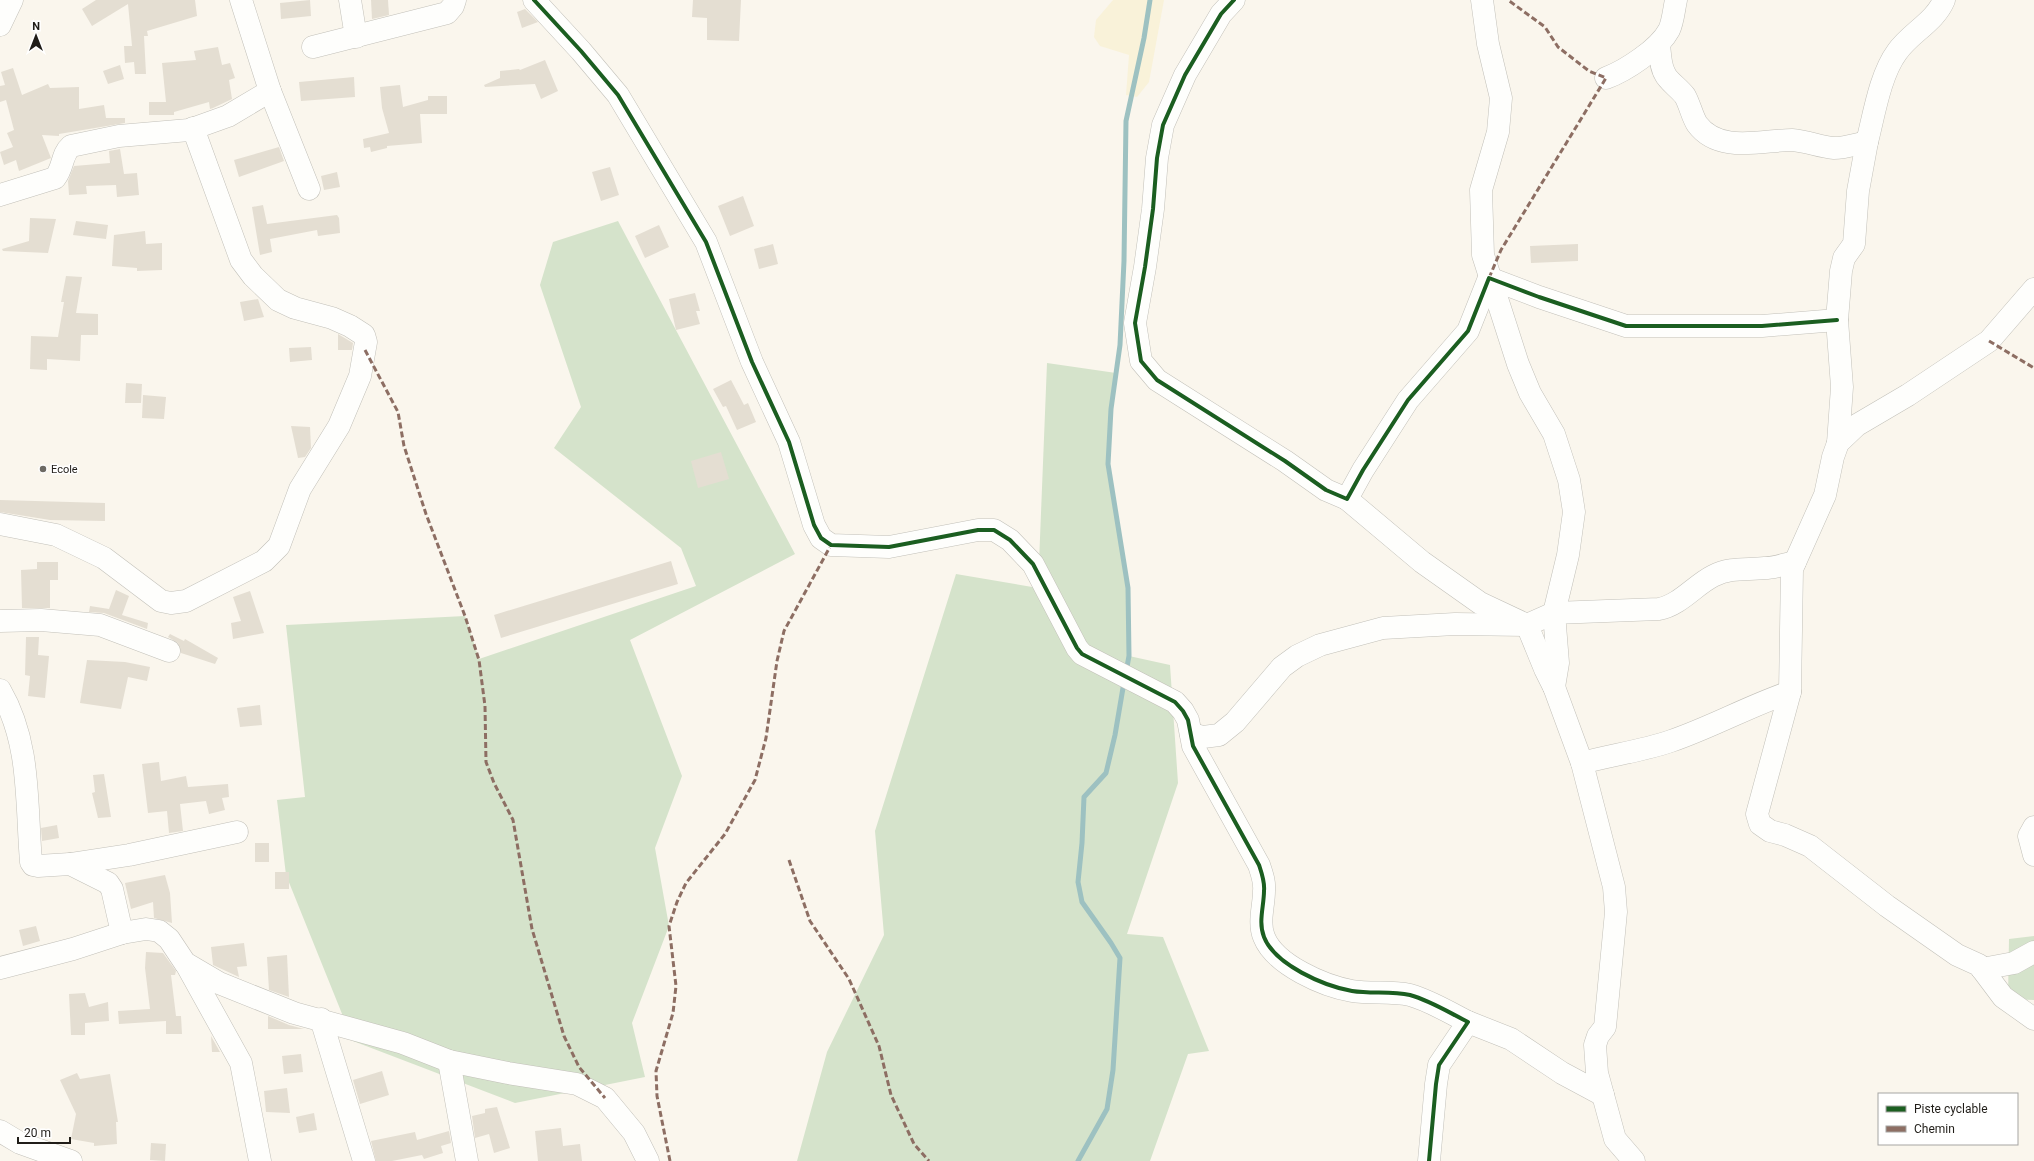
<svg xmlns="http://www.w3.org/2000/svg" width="2034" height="1161" font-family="Roboto,sans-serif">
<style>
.forest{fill:#d5e3cb}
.sand{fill:#f9f2d9}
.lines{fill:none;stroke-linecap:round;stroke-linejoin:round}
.stream{stroke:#9dc1c1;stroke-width:5}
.building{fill:#e4ded2}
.minor-casing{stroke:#c2c0b9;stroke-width:23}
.minor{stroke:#fefefc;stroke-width:22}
.quiet{stroke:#8d6e63;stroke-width:3;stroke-dasharray:6 3;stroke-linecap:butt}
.cycleway-casing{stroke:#fff;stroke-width:6}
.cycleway{stroke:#1b5e20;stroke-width:4}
.poi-dot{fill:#6c6963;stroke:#fff;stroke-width:1.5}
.labels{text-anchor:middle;stroke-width:3;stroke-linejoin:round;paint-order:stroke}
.poi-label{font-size:11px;fill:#201d18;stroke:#fff;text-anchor:start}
</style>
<rect width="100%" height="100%" fill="#faf6ed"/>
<g class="forest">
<polygon points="618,221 795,554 630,640 682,776 655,848 669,926 632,1023 645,1077 515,1103 353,1041 286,875 277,800 305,797 286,625 465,616 479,659 696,586 681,548 554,448 581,407 540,285 553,242"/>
<polygon points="1047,363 1116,373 1111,409 1108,464 1128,588 1129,656 1170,665 1178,783 1127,934 1163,937 1209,1051 1188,1054 1150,1161 797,1161 827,1052 884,935 875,831 956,574 1038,588"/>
<polygon points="2034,936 2034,1000 2008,999 2009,939"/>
</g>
<polygon class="sand" points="1113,0 1164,0 1149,82 1137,97 1126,95 1129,55 1100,46 1094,37 1096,20"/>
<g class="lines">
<g class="stream">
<polyline points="1126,672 1129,656 1128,588 1108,464 1111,409 1120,345 1124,261 1126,121 1144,38 1150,0"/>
<polyline points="1078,1161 1107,1109 1113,1070 1120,958 1111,943 1082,902 1078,882 1082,843 1084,797 1106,773 1115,735 1124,682"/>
</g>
</g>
<g class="building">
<polygon points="96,0 195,0 197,16 147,31 148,36 144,36 146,74 135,74 134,62 125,63 124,46 132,46 128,4 92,26 82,9"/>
<polygon points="310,0 311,16 281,19 280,3"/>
<polygon points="371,0 388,0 389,15 372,19"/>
<polygon points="693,0 741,0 739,41 707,40 707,18 692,17"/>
<polygon points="525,9 538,22 522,28 517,12"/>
<polygon points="218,47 222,65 230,63 235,78 229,80 232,99 213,108 210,109 209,102 174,112 174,115 149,115 149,102 166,102 162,63 196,60 194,51"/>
<polygon points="545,60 558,91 541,99 535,84 485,87 484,85 500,78 500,71 519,69 520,70"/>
<polygon points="120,65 124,79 108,84 103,71"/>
<polygon points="13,68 22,95 48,84 50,88 79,87 79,109 104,105 106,118 125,118 125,123 59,134 59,136 42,135 51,158 19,171 16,160 4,165 0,152 13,147 7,133 14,130 6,100 0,102 0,86 5,85 1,72"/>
<polygon points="354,77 355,97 301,101 299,82"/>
<polygon points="400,85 403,107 428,100 428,96 447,96 447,114 420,114 422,143 387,146 387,148 371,152 370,147 364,148 363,139 389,133 382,108 380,87"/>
<polygon points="279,147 284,161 239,177 234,160"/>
<polygon points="120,149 124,174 137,173 139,195 117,197 116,185 86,186 87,194 69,195 68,181 74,166 110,163 109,151"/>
<polygon points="610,167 619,195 601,201 592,172"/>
<polygon points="337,172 340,187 324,190 321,176"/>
<polygon points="743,196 754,226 730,236 718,206"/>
<polygon points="263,205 267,224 337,215 339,218 340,233 318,236 317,230 270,239 272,252 260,255 252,207"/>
<polygon points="30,218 56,219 48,253 3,251 2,249 29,241"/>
<polygon points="76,221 108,225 106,239 73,235"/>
<polygon points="659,225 669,247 645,258 635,236"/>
<polygon points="145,231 146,244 162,243 162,270 137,271 137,268 112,266 114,235"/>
<polygon points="773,244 778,264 759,269 754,249"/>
<polygon points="1578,244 1578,261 1531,263 1530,246"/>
<polygon points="66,276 82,277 76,313 98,314 98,335 81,335 80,361 47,359 47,370 30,369 31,336 58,337 64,302 61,302"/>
<polygon points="695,293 700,311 696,311 700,324 676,330 669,299"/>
<polygon points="258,299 264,317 244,321 240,302"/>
<polygon points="338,334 353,343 352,350 338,350"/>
<polygon points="311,347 312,360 290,362 289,348"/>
<polygon points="731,380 744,405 748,403 756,422 737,430 726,406 723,407 713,389"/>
<polygon points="126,383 142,384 141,403 125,403"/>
<polygon points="143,395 166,397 164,419 142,418"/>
<polygon points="291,426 310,427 311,448 305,457 298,458"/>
<polygon points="721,452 729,479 698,488 691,461"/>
<polygon points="0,500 105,503 105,521 50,520 0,512"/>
<polygon points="671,561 678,584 501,638 494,615"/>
<polygon points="37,562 58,562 58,580 50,580 50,608 22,608 21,570 37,569"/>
<polygon points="116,590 129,596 122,615 148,623 147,629 104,613 89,612 90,606 109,609"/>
<polygon points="250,591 264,633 233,639 231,623 241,621 233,597"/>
<polygon points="170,634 184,641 185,639 218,658 215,664 181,653 178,643 168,637"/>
<polygon points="26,637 39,637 38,655 49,656 45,698 28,696 30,676 25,675"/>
<polygon points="87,660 125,662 150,667 147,681 128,677 121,709 80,703"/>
<polygon points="260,705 262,725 240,727 237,708"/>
<polygon points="159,762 161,781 186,776 188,787 228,784 229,797 222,798 225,810 209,814 206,801 180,804 183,831 169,833 167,811 148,813 142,764"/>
<polygon points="104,774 111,817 98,818 92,793 95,792 93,775"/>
<polygon points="57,825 59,838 42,841 41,828"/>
<rect x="255" y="843" width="14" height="19"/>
<rect x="275" y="872" width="14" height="17"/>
<polygon points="165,875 170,893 172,923 154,918 153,902 131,909 125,883"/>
<polygon points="36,926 40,941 23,946 19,930"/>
<polygon points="244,943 247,966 237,967 239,977 213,965 211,947"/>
<polygon points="146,952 163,953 176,971 175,975 171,975 176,1016 181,1016 182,1034 166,1034 166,1021 119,1024 118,1011 150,1009 145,968"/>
<polygon points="287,955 289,997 269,990 267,957"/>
<polygon points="85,993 89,1007 108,1002 109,1021 85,1023 85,1035 71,1035 69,994"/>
<polygon points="268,1016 289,1025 304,1029 268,1029"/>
<polygon points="211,1036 220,1052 212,1052"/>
<polygon points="301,1054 303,1072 284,1074 282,1056"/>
<polygon points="382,1071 389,1095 360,1104 353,1080"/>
<polygon points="77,1073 80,1079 110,1074 118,1122 116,1122 117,1144 94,1146 94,1143 71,1139 76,1114 60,1080"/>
<polygon points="287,1088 290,1113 266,1112 264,1091"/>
<polygon points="497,1107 510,1148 494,1153 489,1134 475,1138 472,1116 485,1113 485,1109"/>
<polygon points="314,1113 317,1130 299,1133 296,1117"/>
<polygon points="561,1128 563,1146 580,1144 582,1161 538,1161 535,1131"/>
<polygon points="449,1131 451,1143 441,1146 443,1153 424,1159 422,1155 392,1161 376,1161 371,1141 415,1132 417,1140"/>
<polygon points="151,1143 166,1144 165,1161 150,1160"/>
</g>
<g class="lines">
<g class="minor-casing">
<g id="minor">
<polyline points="241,0 270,91 309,189"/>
<polyline points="350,0 356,37"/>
<path d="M534 0 581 51 618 95 706 242 752 362 789 442 814 525 821 538 831 545 889 547 978 530H994L1010 540 1033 564 1077 648 1082 654 1175 702 1183 711 1188 720 1193 746 1259 865C1262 874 1265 882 1264 891 1264 906 1258 922 1264 937 1275 965 1324 986 1352 991 1371 994 1391 991 1410 995 1431 1001 1448 1012 1468 1022L1439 1065 1436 1084 1429 1161"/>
<polyline points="1234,0 1221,14 1185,75 1163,125 1157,158 1153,209 1145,267 1135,323 1141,361 1157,380 1285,461 1326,490 1347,499 1363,470 1408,400 1468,331 1489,278 1539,297 1626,326 1762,326 1837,320"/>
<polyline points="1482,0 1488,44 1501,98 1498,132 1481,190 1483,255 1518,364 1530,393 1554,434 1569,480 1574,512 1568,555 1554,613 1558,663 1554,687"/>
<polyline points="0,25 12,0"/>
<path d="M1659 44C1660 53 1660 66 1665 74 1668 81 1679 88 1685 96 1690 105 1692 116 1697 124 1719 154 1762 140 1792 140 1807 141 1820 147 1834 148 1845 148 1857 144 1867 142 1874 115 1880 75 1897 52 1910 33 1935 22 1944 0"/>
<polyline points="313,47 447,13 453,6 455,0"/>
<path d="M1606 78C1625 71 1659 49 1669 30 1673 22 1674 9 1676 0"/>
<path d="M0 195 55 178C64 167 61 155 71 146L119 136 189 130 228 116 270 91"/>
<polyline points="2034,289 1989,341 1908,395 1857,425 1838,443 1833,457 1825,495 1792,569 1790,692 1757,814 1760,824 1770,831 1785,835 1810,846 1887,906 1957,955 1979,965 2003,997 2034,1019"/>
<polyline points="1838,443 1842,387 1837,320 1841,271 1844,258 1854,244 1858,191 1867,142"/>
<path d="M1347 499 1422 562 1480 603 1527 625 1545 669 1554 687 1582 763C1611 755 1642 751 1671 741 1712 727 1749 706 1790 692"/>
<polyline points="0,524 56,535 104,558 161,601 171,603 186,601 264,561 279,546 300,489 339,426 360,376 366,342 364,335 350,326 332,318 295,308 278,300 253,276 241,260 193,128"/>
<polyline points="0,621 41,620 100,625 169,651"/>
<path d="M0 690C31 743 26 802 31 862L33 865 38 866 70 864 108 883 112 889 122 933"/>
<path d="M1191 734 1203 737 1219 735 1235 722 1282 667 1297 656 1320 645 1383 628 1455 624 1527 625 1554 613 1659 609C1680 605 1695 585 1713 576 1731 567 1746 570 1765 568 1775 568 1785 564 1795 562"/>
<polyline points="1582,763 1614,887 1616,912 1605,1027 1598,1036 1595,1045 1597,1073 1615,1139 1634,1161"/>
<polyline points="2034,827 2029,836 2034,855"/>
<polyline points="70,864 129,855 237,832"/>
<polyline points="186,964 241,1063 260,1161"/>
<polyline points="0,968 73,949 122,933 146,929 159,931 169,939 185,963 219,983 294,1013 403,1043 449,1061 508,1073 577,1084 605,1098 634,1133 648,1161"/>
<polyline points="1982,969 2014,963 2034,952"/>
<polyline points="321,1019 364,1161"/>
<polyline points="1468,1022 1511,1039 1562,1073 1603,1095"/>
<polyline points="449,1061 467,1161"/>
<polyline points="0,1131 20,1143 71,1161"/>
</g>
</g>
<use href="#minor" class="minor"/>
<g class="quiet">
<polyline points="1489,278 1501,250 1606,78 1589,71 1558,47 1545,27 1508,0"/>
<polyline points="1989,341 2034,368"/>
<polyline points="365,350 398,412 404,446 426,514 465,616 479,660 485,706 486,762 494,783 513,820 532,929 564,1036 579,1067 605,1098"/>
<polyline points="789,860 810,921 849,979 879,1046 891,1095 914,1144 929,1161"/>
<polyline points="670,1161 657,1096 656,1071 673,1013 676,986 669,926 677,902 686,883 725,834 755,780 766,738 777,661 784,631 831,545"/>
</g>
<g class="cycleway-casing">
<g id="cycleway">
<path d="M534 0 581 51 618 95 706 242 752 362 789 442 814 525 821 538 831 545 889 547 978 530H994L1010 540 1033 564 1077 648 1082 654 1175 702 1183 711 1188 720 1193 746 1259 865C1262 874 1265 882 1264 891 1264 906 1258 922 1264 937 1275 965 1324 986 1352 991 1371 994 1391 991 1410 995 1431 1001 1448 1012 1468 1022L1439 1065 1436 1084 1429 1161"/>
<polyline points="1234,0 1221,14 1185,75 1163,125 1157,158 1153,209 1145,267 1135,323 1141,361 1157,380 1285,461 1326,490 1347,499 1363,470 1408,400 1468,331 1489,278 1539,297 1626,326 1762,326 1837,320"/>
</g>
</g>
<use href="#cycleway" class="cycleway"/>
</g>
<circle class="poi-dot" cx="43" cy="469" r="4"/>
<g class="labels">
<g class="poi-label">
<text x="51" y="473">Ecole</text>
</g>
</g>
<rect x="1878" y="1093" width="140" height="52" fill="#ffffff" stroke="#a6a5a3"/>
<rect x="1886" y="1106" width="20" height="6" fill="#1b5e20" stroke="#a6a5a3"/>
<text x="1914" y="1113" font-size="12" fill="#201d18">Piste cyclable</text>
<rect x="1886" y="1126" width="20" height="6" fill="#8d6e63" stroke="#a6a5a3"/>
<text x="1914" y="1133" font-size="12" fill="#201d18">Chemin</text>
<g transform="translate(36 36)" stroke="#ffffff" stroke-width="3" paint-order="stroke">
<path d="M0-3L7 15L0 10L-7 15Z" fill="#201d18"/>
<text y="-6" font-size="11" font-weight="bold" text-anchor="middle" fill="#201d18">N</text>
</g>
<path d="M18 1137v6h52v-6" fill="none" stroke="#201d18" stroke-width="2"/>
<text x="24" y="1137" font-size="12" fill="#201d18" stroke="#ffffff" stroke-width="3" paint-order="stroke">20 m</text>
</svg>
